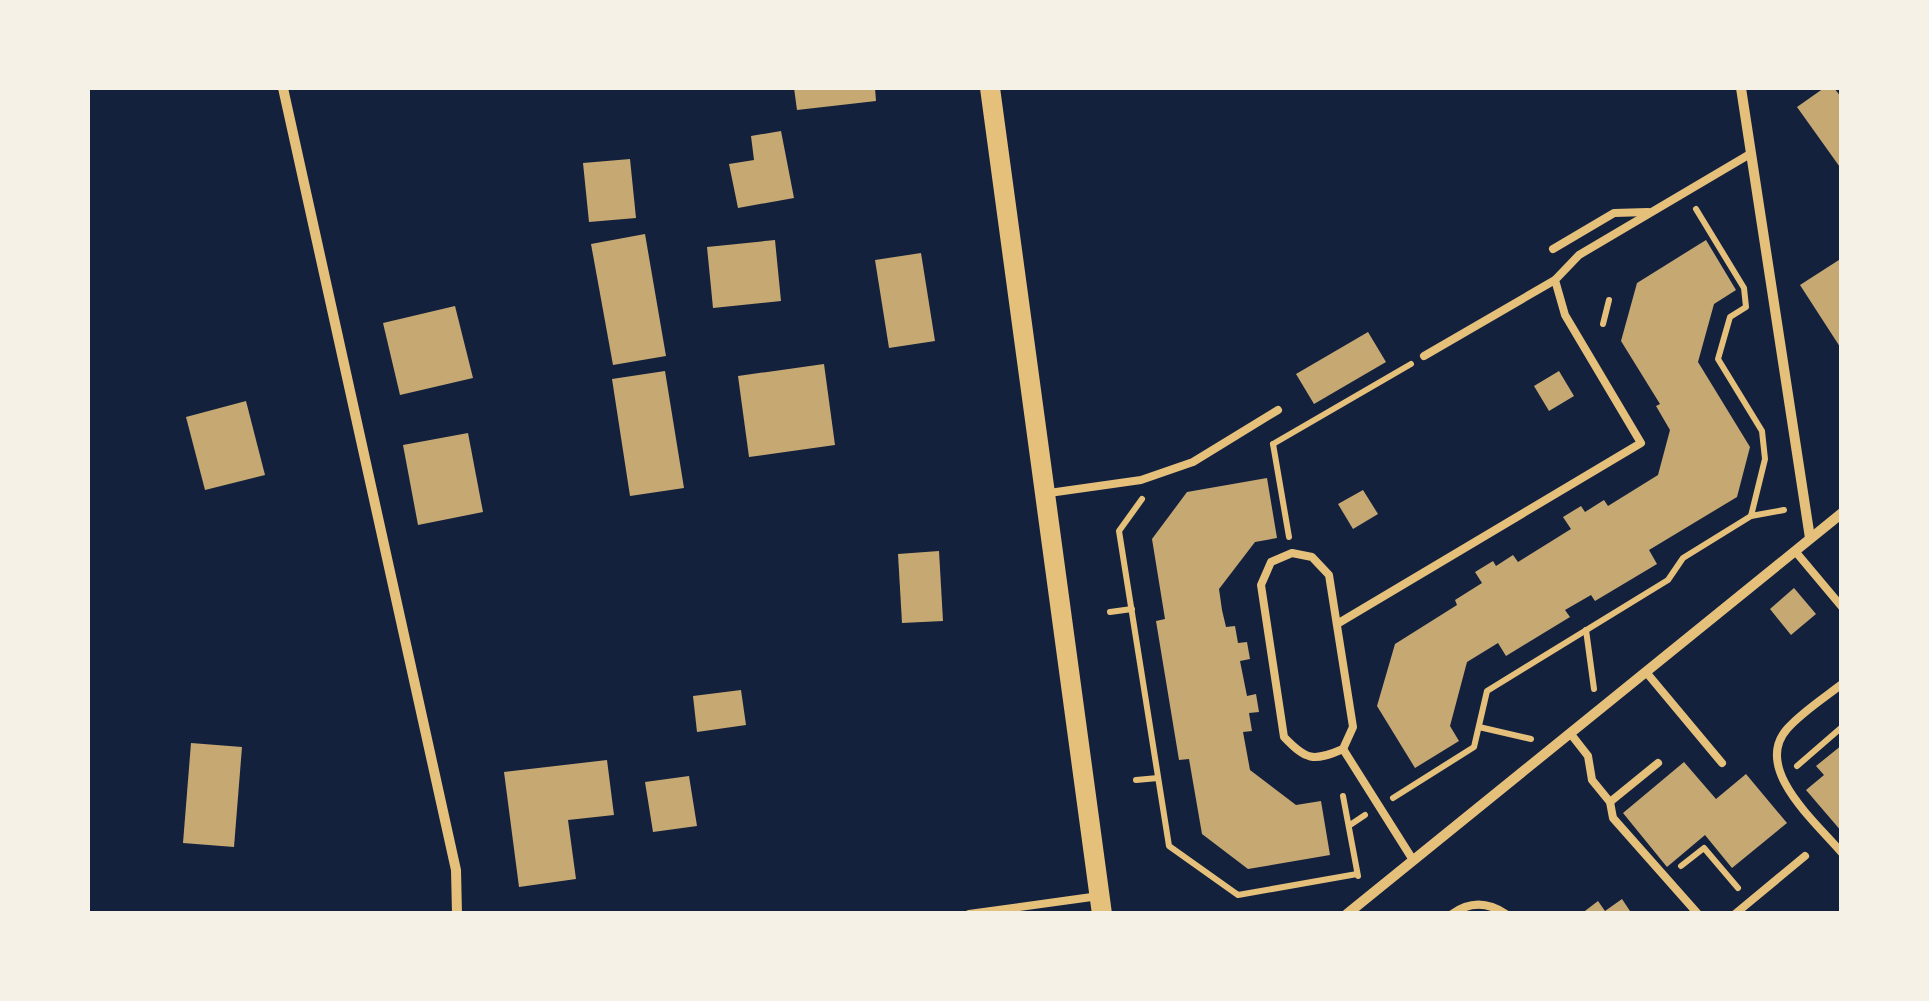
<svg xmlns="http://www.w3.org/2000/svg" width="1929" height="1001" font-family="Commissioner,sans-serif">
<style>
.building{fill:#c6a872}
.lines{fill:none;stroke-linecap:round;stroke-linejoin:round}
.path{stroke:#e5c07b;stroke-width:6}
.service{stroke:#e5c07b;stroke-width:8}
.minor{stroke:#e5c07b;stroke-width:10}
.secondary{stroke:#e5c07b;stroke-width:20}
</style>
<rect width="100%" height="100%" fill="#14213d"/>
<g class="building">
<polygon points="794,88 875,88 876,101 797,110"/>
<polygon points="1824,88 1834,88 1842,98 1842,170 1797,107"/>
<polygon points="781,131 794,198 738,208 729,164 754,160 751,136"/>
<polygon points="630,159 636,218 589,222 583,163"/>
<polygon points="645,234 666,356 613,365 591,244"/>
<polygon points="775,240 781,301 713,308 707,247"/>
<polygon points="1706,240 1736,290 1714,304 1698,362 1750,447 1737,497 1649,550 1657,564 1595,601 1591,595 1565,610 1570,617 1506,656 1498,643 1467,662 1450,726 1459,741 1415,768 1377,706 1395,644 1457,605 1455,600 1482,583 1475,572 1493,561 1496,566 1513,555 1518,562 1571,529 1563,517 1581,506 1585,512 1604,500 1608,506 1658,475 1670,430 1656,406 1660,404 1621,341 1637,283"/>
<polygon points="921,253 935,341 889,348 875,260"/>
<polygon points="1842,258 1842,350 1800,285"/>
<polygon points="455,306 473,378 400,395 383,323"/>
<polygon points="1368,332 1386,362 1314,404 1296,374"/>
<polygon points="824,364 835,445 749,457 738,376"/>
<polygon points="665,371 684,488 630,496 612,379"/>
<polygon points="1559,371 1574,396 1549,411 1534,386"/>
<polygon points="246,401 265,475 205,490 186,417"/>
<polygon points="468,433 483,512 418,525 403,445"/>
<polygon points="1267,478 1277,538 1255,542 1219,589 1222,610 1226,627 1235,626 1238,643 1247,642 1250,659 1240,661 1247,696 1256,694 1259,712 1249,713 1252,731 1243,732 1250,770 1296,805 1321,801 1330,855 1248,869 1202,834 1189,759 1179,760 1156,621 1165,619 1152,539 1187,492"/>
<polygon points="1363,490 1378,514 1353,529 1338,504"/>
<polygon points="939,551 943,621 902,623 898,554"/>
<polygon points="1794,588 1816,614 1791,635 1770,609"/>
<polygon points="741,690 746,725 697,732 693,696"/>
<polygon points="191,743 242,747 234,847 183,843"/>
<polygon points="1842,745 1842,832 1806,790 1824,775 1816,766"/>
<polygon points="607,760 614,815 568,820 576,879 519,887 504,772"/>
<polygon points="1684,762 1716,799 1746,774 1787,823 1732,868 1705,835 1667,867 1623,813"/>
<polygon points="689,776 697,826 653,832 645,782"/>
<polygon points="1622,899 1632,914 1581,914 1598,901 1605,911"/>
</g>
<g class="lines">
<g class="path">
<polyline points="1603,324 1609,300"/>
<polyline points="1273,444 1411,364"/>
<polyline points="1273,444 1289,537"/>
<polyline points="1142,499 1119,531 1169,846 1238,895 1357,874"/>
<polyline points="1751,516 1784,510"/>
<polyline points="1110,612 1132,609"/>
<polyline points="1586,630 1594,689"/>
<polyline points="1479,727 1531,739"/>
<polyline points="1797,766 1842,727"/>
<polyline points="1136,780 1158,778"/>
<polyline points="1343,796 1358,876"/>
<polyline points="1393,798 1474,747 1487,691 1668,580 1683,558 1751,516 1765,459 1762,431 1718,359 1730,317 1746,307 1744,288 1696,209"/>
<polyline points="1350,825 1365,815"/>
<polyline points="1681,866 1704,848 1738,888"/>
</g>
<g class="service">
<polyline points="1553,249 1614,213 1648,212"/>
<polyline points="1424,356 1555,280"/>
<polyline points="1049,493 1141,480 1193,462 1278,410"/>
<polyline points="1795,551 1842,607"/>
<path d="M1292 553 1312 557 1329 575 1353 727 1343 749C1313 762 1306 760 1284 737L1261 585 1271 562Z"/>
<polyline points="1337,624 1641,443 1565,315 1555,280 1579,255 1750,154"/>
<polyline points="1646,672 1722,763"/>
<path d="M1842 684C1824 698 1802 712 1787 729 1752 769 1817 823 1842 853"/>
<polyline points="1570,733 1588,756 1592,780 1610,802 1613,818 1698,914"/>
<polyline points="1343,749 1413,860"/>
<polyline points="1610,802 1658,763"/>
<polyline points="969,914 1099,896"/>
<path d="M1452 914C1470 901 1488 902 1506 914"/>
<polyline points="1735,914 1805,856"/>
</g>
<g class="minor">
<polyline points="283,88 456,870 457,914"/>
<polyline points="1741,88 1810,538"/>
<polyline points="1347,914 1842,513"/>
</g>
<polyline class="secondary" points="990,88 1102,914"/>
</g>
<rect width="1929" height="1001" fill="none" stroke="#f6f1e7" stroke-width="180"/>
</svg>
